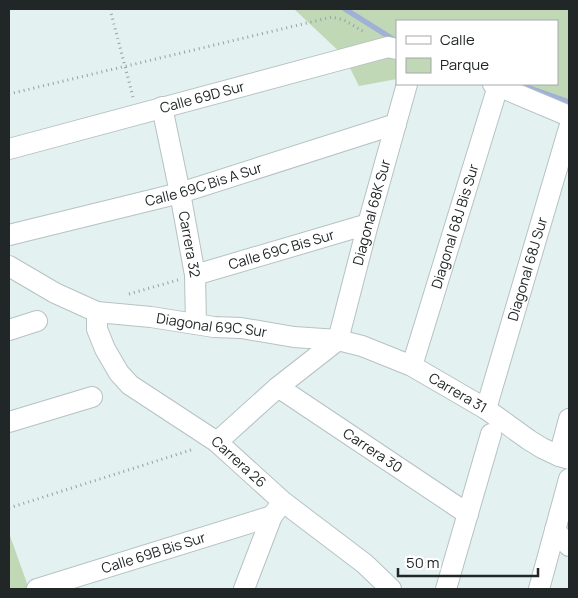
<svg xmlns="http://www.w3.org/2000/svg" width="578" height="598" font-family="Manrope,sans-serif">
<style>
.green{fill:#c0d8b6}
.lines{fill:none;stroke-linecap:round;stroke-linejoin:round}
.stream{stroke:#a0b1d6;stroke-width:5.5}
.minor-casing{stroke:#b6c2c3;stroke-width:22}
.path{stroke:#96a0a1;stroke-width:3;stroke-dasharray:1 4;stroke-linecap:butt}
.minor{stroke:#fff;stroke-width:20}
.labels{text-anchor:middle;stroke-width:5;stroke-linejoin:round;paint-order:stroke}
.street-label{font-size:14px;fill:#212627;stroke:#fff}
</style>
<rect width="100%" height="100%" fill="#e3f1f1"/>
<g class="green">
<polygon points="294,9 569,9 569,110 498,84 557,84 557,21 397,21 397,79 359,86 344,56"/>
<polygon points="9,533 29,589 9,589"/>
</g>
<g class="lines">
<g class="stream">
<polyline points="345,9 396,41"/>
<polyline points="518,84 569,102"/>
</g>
<g class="minor-casing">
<g id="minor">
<polyline points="493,84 569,116"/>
<path id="s1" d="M162 107 180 193 195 275 196 324"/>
<path id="s2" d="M9 149 388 47 397 49"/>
<path id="s3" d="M9 235 180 193 396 124"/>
<path id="s4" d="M9 266 55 293 97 312 151 317 214 327 241 328 294 337 338 340 362 346 412 366 486 409 529 440 542 448 559 456 569 459"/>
<path id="s5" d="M195 275 368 224"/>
<path id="s6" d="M97 312V329L105 349 119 373 130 385 217 442 282 501 365 564 391 589"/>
<polyline points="9,330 37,321"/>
<path id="s7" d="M338 340 368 224 407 84"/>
<path id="s8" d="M412 366 498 86"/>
<path id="s9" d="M278 387 468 514"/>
<path id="s10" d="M486 409 569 128"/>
<polyline points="9,422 92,397"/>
<polyline points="217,442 278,387 338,340"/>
<polyline points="559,456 569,419"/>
<polyline points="555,530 569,546"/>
<path id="s11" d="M37 589 272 516"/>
<polyline points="244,589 272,516 278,508"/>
<polyline points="446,589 491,434"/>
<polyline points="539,589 569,479"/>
</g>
</g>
<g class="path">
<polyline points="110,9 133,97"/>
<polyline points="9,94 332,17 344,20 366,33"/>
<polyline points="129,294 178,280"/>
<polyline points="9,508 194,449"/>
</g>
<use href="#minor" class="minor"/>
</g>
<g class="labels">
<g class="street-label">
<text dy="5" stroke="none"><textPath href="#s2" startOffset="200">Calle 69D Sur</textPath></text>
<text dy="5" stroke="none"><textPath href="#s3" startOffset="201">Calle 69C Bis A Sur</textPath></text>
<text dy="5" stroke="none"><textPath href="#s7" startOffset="132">Diagonal 68K Sur</textPath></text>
<text dy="5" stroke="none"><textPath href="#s8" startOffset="146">Diagonal 68J Bis Sur</textPath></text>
<text dy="5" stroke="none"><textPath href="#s1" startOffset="140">Carrera 32</textPath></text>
<text dy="5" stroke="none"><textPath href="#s5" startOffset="90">Calle 69C Bis Sur</textPath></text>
<text dy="5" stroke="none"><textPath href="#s10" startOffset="146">Diagonal 68J Sur</textPath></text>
<text dy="5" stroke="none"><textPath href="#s4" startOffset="215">Diagonal 69C Sur</textPath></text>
<text dy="5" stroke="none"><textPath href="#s4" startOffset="474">Carrera 31</textPath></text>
<text dy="5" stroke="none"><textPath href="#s9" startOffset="114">Carrera 30</textPath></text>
<text dy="5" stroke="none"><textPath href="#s6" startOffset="216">Carrera 26</textPath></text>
<text dy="5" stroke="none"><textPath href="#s11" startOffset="122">Calle 69B Bis Sur</textPath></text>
</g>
</g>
<rect width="578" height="598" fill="none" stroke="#212627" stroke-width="20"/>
<rect x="396" y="20" width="162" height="65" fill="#ffffff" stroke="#a6a8a9"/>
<rect x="406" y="36" width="25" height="8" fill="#ffffff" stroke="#a6a8a9"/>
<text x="440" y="45" font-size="15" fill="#212627">Calle</text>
<rect x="406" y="58" width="25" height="15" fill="#c0d8b6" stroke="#a6a8a9"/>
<text x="440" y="70" font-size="15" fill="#212627">Parque</text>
<path d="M398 568v8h140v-8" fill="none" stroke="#212627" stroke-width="2.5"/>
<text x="406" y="568" font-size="15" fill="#212627" stroke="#ffffff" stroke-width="4" paint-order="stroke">50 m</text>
</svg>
